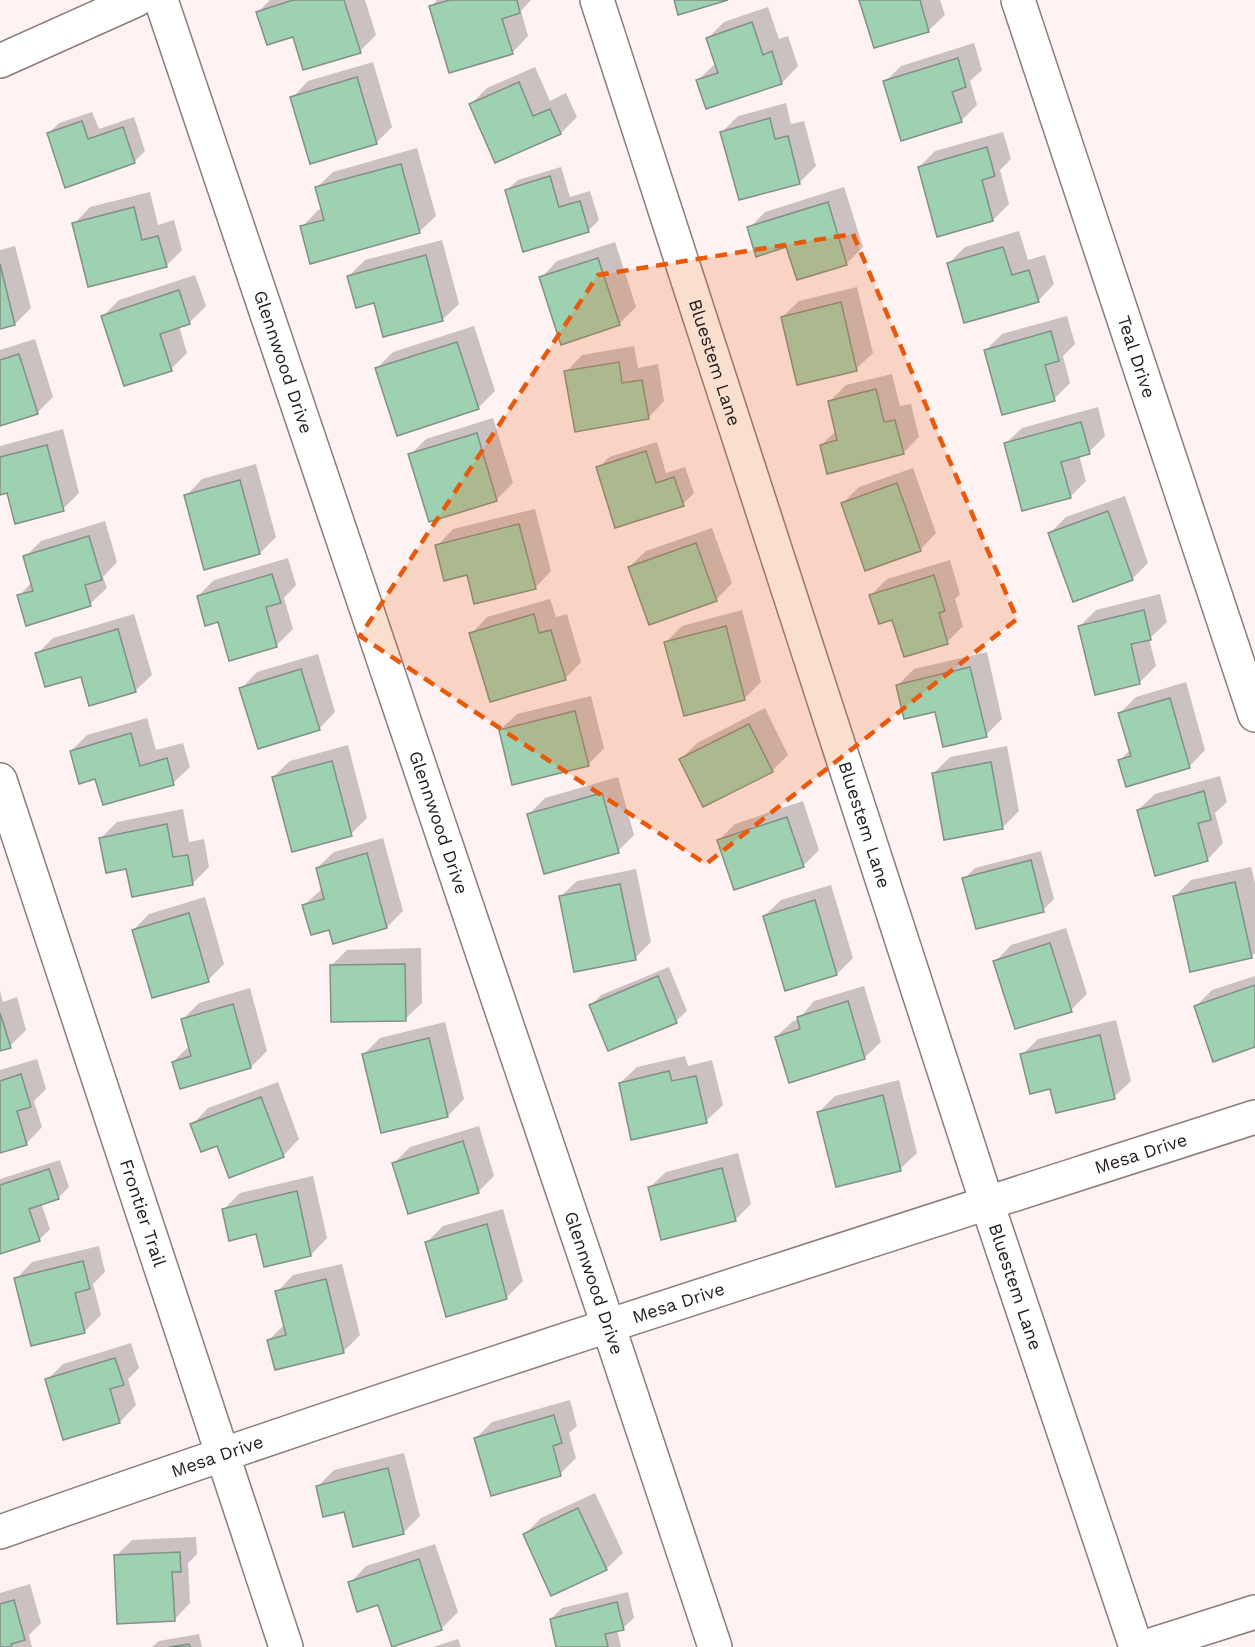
<svg xmlns="http://www.w3.org/2000/svg" width="1255" height="1647" font-family="'Work Sans',sans-serif">
<style>
.shadow{fill:#0003}
.building{fill:#9ed1b1;stroke:#829087;stroke-width:1.5}
.lines{fill:none;stroke-linecap:round;stroke-linejoin:round}
.minor-casing{stroke:#8d7c7c;stroke-width:36}
.minor{stroke:#fff;stroke-width:33}
.marked{fill:#e8590c;fill-opacity:0.2;stroke:#e8590c;stroke-width:4.5;stroke-dasharray:12 8;stroke-linejoin:round}
.labels{text-anchor:middle;stroke-width:4.5;stroke-linejoin:round;paint-order:stroke}
.street-label{font-size:18px;fill:#231d1d;stroke:#fef2f2}
</style>
<rect width="100%" height="100%" fill="#fef2f2"/>
<g class="shadow">
<polygon points="270,0 365,0 376,35 360,51 294,36 258,12"/>
<polygon points="437,0 531,0 521,11 528,36 512,53 431,7"/>
<polygon points="861,0 940,0 945,15 928,31"/>
<polygon points="768,7 779,39 788,36 798,66 782,83 707,107 698,80 716,63 708,38 724,22"/>
<polygon points="974,43 982,70 970,81 977,105 961,121 885,82 901,66"/>
<polygon points="373,62 392,127 376,143 292,98 308,81"/>
<polygon points="535,67 550,101 566,93 577,117 561,133 496,161 471,104 487,88"/>
<polygon points="786,103 791,124 804,121 816,166 800,182 722,132 738,116"/>
<polygon points="92,112 99,129 134,117 145,151 134,162 48,134 59,123"/>
<polygon points="1003,132 1011,159 1000,170 1009,204 993,220 919,167 935,151"/>
<polygon points="417,148 436,216 419,232 302,227 318,210 322,209 316,188 333,172"/>
<polygon points="561,167 570,197 590,191 599,220 588,231 507,190 518,180"/>
<polygon points="844,187 863,247 847,263 798,279 787,245 749,228 765,212"/>
<polygon points="150,192 158,225 174,220 182,250 166,266 74,224 90,207"/>
<polygon points="1019,231 1028,260 1045,255 1054,284 1038,301 949,263 965,247"/>
<polygon points="442,240 459,304 442,320 349,276 365,260"/>
<polygon points="615,242 636,307 619,324 541,278 557,261"/>
<polygon points="15,246 31,308 15,324 0,328 0,250"/>
<polygon points="195,275 206,306 189,323 179,326 187,353 171,369 103,316 119,300"/>
<polygon points="857,287 873,353 856,369 782,317 799,301"/>
<polygon points="1067,316 1075,344 1063,356 1070,383 1054,399 986,350 1002,334"/>
<polygon points="474,326 495,391 478,408 376,369 393,352"/>
<polygon points="35,339 53,397 37,413 0,425 0,350"/>
<polygon points="634,346 638,368 658,364 664,401 648,418 566,372 582,355"/>
<polygon points="892,374 900,406 911,404 919,437 903,453 821,445 837,430 829,402 846,385"/>
<polygon points="1098,407 1105,436 1089,452 1079,455 1086,481 1070,497 1005,444 1022,428"/>
<polygon points="493,418 513,483 496,500 410,455 426,439"/>
<polygon points="63,429 79,493 63,509 8,491 0,493 0,446"/>
<polygon points="657,442 666,473 685,467 694,493 683,504 598,468 609,457"/>
<polygon points="256,464 276,537 260,553 186,496 202,479"/>
<polygon points="913,468 936,533 920,550 843,503 859,487"/>
<polygon points="1125,496 1148,563 1132,579 1050,533 1066,517"/>
<polygon points="535,509 551,571 535,588 468,574 437,546 453,529"/>
<polygon points="105,521 117,562 103,577 107,588 90,604 19,596 32,582 25,557 41,541"/>
<polygon points="712,528 732,583 716,600 629,567 646,551"/>
<polygon points="288,558 296,585 284,598 293,629 277,645 230,659 219,620 198,596 214,580"/>
<polygon points="950,560 960,594 955,599 963,626 947,642 894,619 871,595 887,579"/>
<polygon points="1160,594 1167,622 1149,639 1156,666 1140,682 1096,693 1080,626 1096,610"/>
<polygon points="550,599 556,617 567,614 581,662 565,679 471,634 487,617"/>
<polygon points="742,610 761,682 744,699 666,642 682,626"/>
<polygon points="134,614 152,675 135,691 82,675 37,654 53,638"/>
<polygon points="987,652 1002,719 986,735 936,710 898,685 914,669"/>
<polygon points="318,654 335,712 319,729 241,689 257,672"/>
<polygon points="1186,682 1205,750 1189,767 1120,760 1130,750 1120,713 1136,697"/>
<polygon points="591,696 604,748 588,765 500,730 517,714"/>
<polygon points="765,708 788,755 772,771 681,759 697,743"/>
<polygon points="147,718 156,750 183,743 190,767 173,783 97,777 71,751 87,735"/>
<polygon points="348,745 367,818 351,834 273,777 290,761"/>
<polygon points="1007,746 1019,811 1003,827 934,773 950,757"/>
<polygon points="1220,776 1227,802 1215,813 1223,843 1207,860 1138,810 1155,794"/>
<polygon points="618,777 634,835 618,851 529,814 545,798"/>
<polygon points="803,801 819,850 803,866 719,840 735,824"/>
<polygon points="183,809 189,842 204,839 209,867 193,883 133,895 127,867 100,839 117,822"/>
<polygon points="383,838 403,911 387,927 330,928 304,905 323,888 317,868 334,852"/>
<polygon points="1041,851 1054,899 1043,910 964,879 975,868"/>
<polygon points="1251,867 1255,883 1255,953 1251,956 1175,896 1191,880"/>
<polygon points="636,869 651,942 635,958 560,897 577,881"/>
<polygon points="831,885 853,958 837,974 764,916 781,900"/>
<polygon points="205,897 224,964 208,980 133,930 149,914"/>
<polygon points="1066,928 1087,994 1071,1010 995,962 1011,945"/>
<polygon points="421,948 422,1003 405,1019 331,966 347,950"/>
<polygon points="669,967 687,1011 676,1021 591,1006 601,995"/>
<polygon points="1255,976 1255,1045 1196,1006 1212,990"/>
<polygon points="864,986 881,1042 864,1058 776,1037 793,1021 799,1019 814,1001"/>
<polygon points="250,988 267,1051 251,1067 173,1062 190,1045 183,1019 199,1003"/>
<polygon points="0,991 3,1002 17,997 26,1030 10,1046 0,1050"/>
<polygon points="1116,1020 1131,1081 1114,1097 1051,1087 1022,1055 1038,1039"/>
<polygon points="445,1022 464,1099 448,1116 364,1054 380,1038"/>
<polygon points="685,1056 688,1066 712,1060 723,1105 706,1121 620,1083 637,1067"/>
<polygon points="37,1059 46,1089 34,1101 42,1127 26,1144 0,1151 0,1070"/>
<polygon points="899,1080 917,1153 900,1169 819,1112 835,1096"/>
<polygon points="278,1082 299,1139 283,1156 218,1144 192,1125 208,1108"/>
<polygon points="479,1126 494,1176 478,1192 394,1163 410,1147"/>
<polygon points="738,1153 751,1204 735,1220 649,1188 666,1172"/>
<polygon points="60,1160 69,1187 58,1198 41,1203 50,1229 39,1240 0,1253 0,1179"/>
<polygon points="313,1176 327,1238 311,1255 224,1209 240,1193"/>
<polygon points="503,1209 523,1281 506,1298 427,1242 443,1226"/>
<polygon points="99,1246 105,1272 93,1284 101,1315 85,1331 32,1345 16,1279 32,1262"/>
<polygon points="342,1264 360,1335 344,1351 269,1340 285,1324 277,1292 293,1275"/>
<polygon points="131,1343 139,1368 128,1379 136,1405 120,1422 64,1439 47,1380 63,1364"/>
<polygon points="570,1400 577,1426 569,1433 576,1458 560,1474 476,1438 492,1422"/>
<polygon points="404,1453 420,1516 404,1532 345,1510 317,1487 334,1470"/>
<polygon points="595,1493 623,1553 606,1569 525,1534 541,1518"/>
<polygon points="196,1537 197,1554 188,1563 190,1603 174,1620 116,1556 132,1540"/>
<polygon points="435,1544 458,1612 441,1629 350,1583 366,1566"/>
<polygon points="30,1584 41,1623 29,1635 32,1647 0,1647 0,1593"/>
<polygon points="628,1592 634,1618 623,1628 617,1630 621,1647 558,1647 551,1619 562,1608"/>
<polygon points="199,1634 202,1647 152,1647 159,1641"/>
<polygon points="458,1639 461,1647 433,1647"/>
</g>
<g class="building">
<polygon points="293,0 344,0 361,53 303,70 293,37 267,45 256,12"/>
<polygon points="450,0 517,0 520,13 502,19 513,54 449,73 429,6"/>
<polygon points="674,0 728,0 678,15"/>
<polygon points="859,0 920,0 929,32 874,48"/>
<polygon points="752,22 763,55 772,51 782,84 706,109 696,80 718,73 706,38"/>
<polygon points="958,58 966,87 952,92 962,122 901,141 883,81"/>
<polygon points="357,77 377,144 310,164 290,97"/>
<polygon points="519,82 533,116 550,109 561,134 495,163 469,104"/>
<polygon points="770,118 775,139 788,136 800,184 739,200 720,132"/>
<polygon points="82,121 88,139 123,127 135,163 65,188 47,133"/>
<polygon points="987,147 995,176 982,180 993,221 937,237 918,167"/>
<polygon points="401,164 420,233 310,264 300,226 324,220 315,187"/>
<polygon points="550,176 559,207 580,201 589,232 523,252 505,190"/>
<polygon points="828,202 847,265 797,280 786,247 756,257 747,227"/>
<polygon points="134,207 142,240 158,236 167,267 88,287 72,223"/>
<polygon points="1003,247 1012,275 1029,270 1039,302 964,323 947,263"/>
<polygon points="426,255 443,321 383,337 374,303 356,308 347,276"/>
<polygon points="598,258 620,325 561,345 539,277"/>
<polygon points="0,264 15,325 0,329"/>
<polygon points="179,290 190,324 160,334 172,371 124,386 101,316"/>
<polygon points="841,302 857,371 797,385 781,317"/>
<polygon points="1051,331 1059,361 1045,365 1055,401 1002,415 984,350"/>
<polygon points="457,342 479,409 397,436 375,368"/>
<polygon points="19,354 38,414 0,426 0,360"/>
<polygon points="619,362 622,383 642,380 649,419 575,432 564,371"/>
<polygon points="876,389 884,422 895,420 904,454 827,474 820,445 837,440 828,401"/>
<polygon points="1081,422 1090,454 1061,462 1071,498 1022,511 1004,443"/>
<polygon points="477,433 497,501 429,522 408,454"/>
<polygon points="47,445 64,511 15,524 7,493 0,495 0,457"/>
<polygon points="646,451 656,483 674,477 684,506 615,528 596,467"/>
<polygon points="240,480 260,554 204,570 184,495"/>
<polygon points="897,483 921,551 865,571 841,503"/>
<polygon points="1108,511 1133,580 1073,602 1048,533"/>
<polygon points="519,524 536,589 474,604 467,575 444,581 435,545"/>
<polygon points="89,536 102,580 85,585 91,606 26,626 17,595 33,591 23,556"/>
<polygon points="696,543 717,601 649,625 628,567"/>
<polygon points="272,574 281,603 266,607 277,647 229,661 218,622 205,626 197,596"/>
<polygon points="934,575 945,611 939,613 948,644 904,657 892,620 879,624 869,595"/>
<polygon points="1144,610 1151,640 1131,644 1140,684 1095,695 1078,626"/>
<polygon points="534,614 539,633 551,630 566,680 490,702 469,633"/>
<polygon points="726,626 745,700 684,716 664,642"/>
<polygon points="118,629 136,692 89,706 81,677 45,687 35,653"/>
<polygon points="970,667 987,737 943,747 935,712 904,719 896,685"/>
<polygon points="301,669 320,730 258,749 239,688"/>
<polygon points="1170,698 1190,768 1126,787 1118,760 1131,756 1118,713"/>
<polygon points="575,711 589,766 512,785 499,730"/>
<polygon points="749,724 773,772 703,807 679,759"/>
<polygon points="131,733 140,766 167,758 174,785 103,805 95,779 79,784 70,751"/>
<polygon points="332,761 352,836 292,852 272,777"/>
<polygon points="991,762 1003,829 944,840 932,773"/>
<polygon points="1204,791 1211,820 1198,823 1208,861 1155,876 1137,810"/>
<polygon points="602,793 619,853 544,874 527,814"/>
<polygon points="787,817 804,867 734,890 717,840"/>
<polygon points="167,824 173,857 188,855 193,885 132,897 126,869 106,873 99,838"/>
<polygon points="367,853 387,928 333,944 329,930 311,935 302,905 324,899 316,868"/>
<polygon points="1031,860 1044,912 976,929 962,878"/>
<polygon points="1235,882 1252,958 1190,972 1173,896"/>
<polygon points="620,884 636,960 574,972 559,896"/>
<polygon points="815,900 837,975 785,991 763,916"/>
<polygon points="189,913 209,982 152,998 132,930"/>
<polygon points="1050,943 1072,1012 1015,1029 993,961"/>
<polygon points="405,964 406,1021 331,1022 330,965"/>
<polygon points="658,976 677,1023 608,1051 589,1005"/>
<polygon points="1255,985 1255,1047 1213,1062 1194,1006"/>
<polygon points="848,1001 865,1059 789,1083 775,1037 800,1029 797,1017"/>
<polygon points="233,1004 251,1068 180,1089 172,1062 191,1056 181,1019"/>
<polygon points="0,1013 11,1048 0,1051"/>
<polygon points="1100,1035 1115,1099 1056,1113 1050,1089 1030,1094 1020,1054"/>
<polygon points="429,1038 448,1117 381,1133 362,1054"/>
<polygon points="669,1071 672,1081 696,1076 707,1123 631,1140 619,1083"/>
<polygon points="21,1074 31,1107 17,1111 27,1145 0,1153 0,1081"/>
<polygon points="883,1095 901,1171 836,1187 817,1112"/>
<polygon points="261,1097 284,1157 229,1178 217,1146 201,1152 190,1124"/>
<polygon points="463,1141 479,1193 408,1214 392,1163"/>
<polygon points="722,1168 736,1221 661,1240 648,1187"/>
<polygon points="49,1169 59,1199 29,1209 40,1241 0,1254 0,1185"/>
<polygon points="297,1191 311,1256 264,1267 256,1234 229,1241 222,1209"/>
<polygon points="487,1224 507,1299 446,1317 425,1242"/>
<polygon points="83,1261 90,1289 75,1293 85,1333 31,1346 14,1278"/>
<polygon points="326,1279 344,1353 275,1370 267,1340 286,1335 275,1291"/>
<polygon points="115,1358 124,1385 110,1389 120,1423 63,1440 45,1379"/>
<polygon points="554,1415 562,1443 553,1446 561,1476 491,1496 474,1438"/>
<polygon points="388,1468 404,1534 353,1547 344,1512 323,1517 316,1486"/>
<polygon points="578,1508 607,1570 551,1596 523,1534"/>
<polygon points="180,1552 181,1572 172,1572 175,1621 117,1624 114,1555"/>
<polygon points="419,1559 442,1630 392,1647 378,1605 357,1612 348,1582"/>
<polygon points="14,1600 25,1640 11,1644 12,1647 0,1647 0,1604"/>
<polygon points="617,1602 624,1630 605,1634 608,1647 556,1647 550,1619"/>
<polygon points="189,1644 190,1647 169,1647"/>
</g>
<g class="lines">
<g class="minor-casing">
<g id="minor">
<path id="s1" d="M161 0 608 1325 715 1647"/>
<path id="s2" d="M597 0 987 1203 1136 1647"/>
<path id="s3" d="M1018 0 1255 715"/>
<polyline points="0,61 136,0"/>
<path id="s4" d="M0 780 286 1647"/>
<path id="s5" d="M0 1532C415 1385 836 1252 1255 1117"/>
<polyline points="1145,1647 1255,1612"/>
</g>
</g>
<use href="#minor" class="minor"/>
</g>
<path class="marked" d="M853 234 1017 619 706 864 360 636 598 275Z"/>
<g class="labels">
<g class="street-label">
<text dy="6" stroke="none"><textPath href="#s3" startOffset="376">Teal Drive</textPath></text>
<text dy="6" stroke="none"><textPath href="#s2" startOffset="381">Bluestem Lane</textPath></text>
<text dy="6" stroke="none"><textPath href="#s1" startOffset="382">Glennwood Drive</textPath></text>
<text dy="6" stroke="none"><textPath href="#s1" startOffset="868">Glennwood Drive</textPath></text>
<text dy="6" stroke="none"><textPath href="#s2" startOffset="867">Bluestem Lane</textPath></text>
<text dy="6" stroke="none"><textPath href="#s5" startOffset="1202">Mesa Drive</textPath></text>
<text dy="6" stroke="none"><textPath href="#s4" startOffset="456">Frontier Trail</textPath></text>
<text dy="6" stroke="none"><textPath href="#s1" startOffset="1354">Glennwood Drive</textPath></text>
<text dy="6" stroke="none"><textPath href="#s2" startOffset="1353">Bluestem Lane</textPath></text>
<text dy="6" stroke="none"><textPath href="#s5" startOffset="716">Mesa Drive</textPath></text>
<text dy="6" stroke="none"><textPath href="#s5" startOffset="230">Mesa Drive</textPath></text>
</g>
</g>
</svg>
